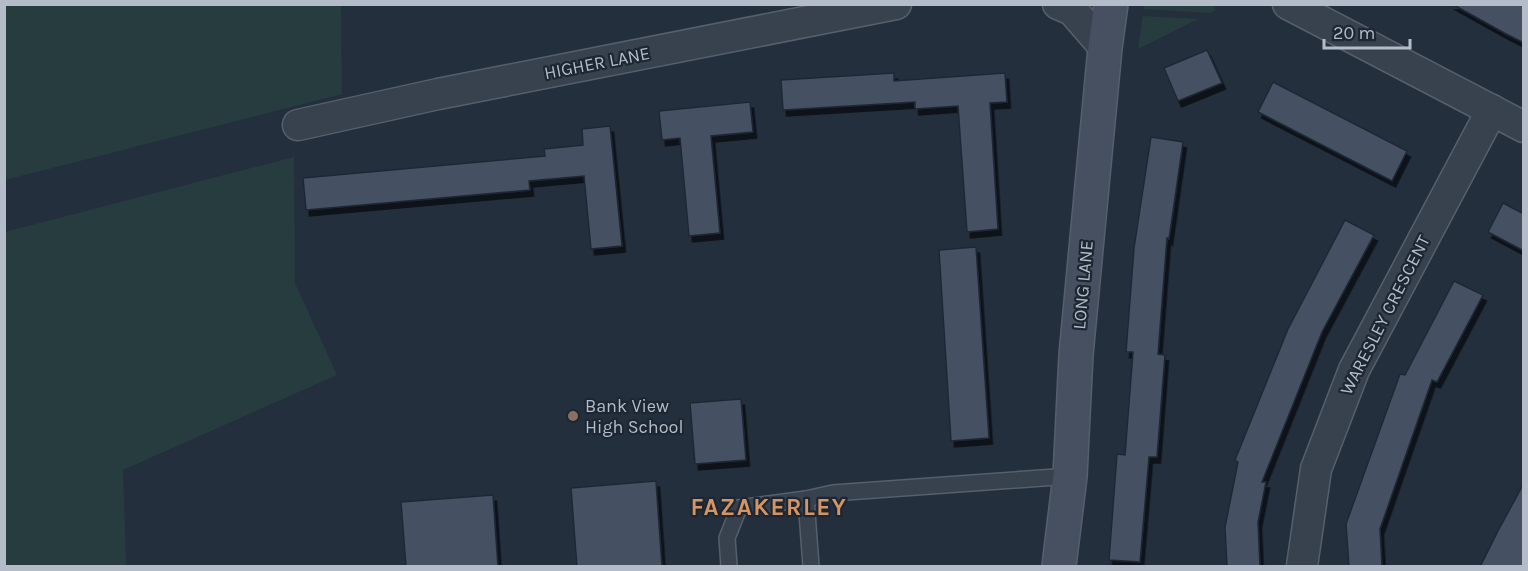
<svg xmlns="http://www.w3.org/2000/svg" width="1528" height="571" font-family="Karla,sans-serif">
<style>
.green{fill:#263c3f}
.building{fill:#455162;stroke:#1f2835;stroke-width:1.5;filter:url(#shadow)}
.lines{fill:none;stroke-linecap:round;stroke-linejoin:round}
.lane-casing{stroke:#565f6c;stroke-width:18}
.street-casing{stroke:#565f6c;stroke-width:33}
.secondary-casing{stroke:#565f6c;stroke-width:36}
.lane{stroke:#38414e;stroke-width:15}
.street{stroke:#38414e;stroke-width:30}
.secondary{stroke:#465061;stroke-width:33}
.education-dot{fill:#8d6e63;stroke:#1d2633;stroke-width:2}
.labels{text-anchor:middle;stroke-width:4.5;stroke-linejoin:round;paint-order:stroke}
.street-label{font-size:18px;fill:#b4bcc9;stroke:#1d2633}
.poi-label{font-size:18px;fill:#b4bcc9;stroke:#1d2633;text-anchor:start}
.district-label{font-size:24px;font-weight:bold;letter-spacing:1.5px;fill:#d59563;stroke:#1d2633}
</style>
<defs>
<filter id="shadow"><feDropShadow dx="3.5" dy="6" stdDeviation="0" flood-color="#0009"/></filter>
</defs>
<rect width="100%" height="100%" fill="#242f3e"/>
<g class="green">
<polygon points="5,4 341,5 342,94 5,180"/>
<polygon points="1144,5 1144,4 1215,5 1215,10 1211,13 1144,9"/>
<polygon points="1143,16 1198,19 1138,49"/>
<polygon points="294,157 295,283 337,375 123,470 126,566 5,566 5,232"/>
</g>
<g class="building">
<polygon points="1452,4 1524,4 1524,43 1506,34"/>
<polygon points="1207,50 1222,83 1178,101 1164,68"/>
<polygon points="894,73 894,81 1005,73 1007,102 990,103 998,229 967,232 958,106 915,109 915,102 783,110 781,80"/>
<polygon points="1273,82 1407,151 1392,181 1258,112"/>
<polygon points="750,102 753,132 711,136 720,233 689,236 680,138 662,140 659,111"/>
<polygon points="610,126 622,246 591,249 584,176 529,181 530,190 306,210 303,178 545,156 544,149 583,145 582,129"/>
<polygon points="1151,137 1183,142 1169,239 1167,238 1158,354 1165,355 1157,457 1149,457 1140,562 1109,560 1117,454 1125,455 1127,429 1133,352 1126,352 1134,248"/>
<polygon points="1503,203 1524,214 1524,251 1488,232"/>
<polygon points="1345,220 1374,235 1322,332 1262,482 1266,482 1258,522 1260,567 1227,567 1225,527 1238,462 1235,460 1288,329"/>
<polygon points="976,247 989,438 951,441 939,250"/>
<polygon points="1454,281 1483,295 1437,382 1432,380 1380,529 1382,567 1349,567 1346,524 1400,374 1405,375"/>
<polygon points="741,399 746,460 695,464 690,403"/>
<polygon points="656,481 662,567 577,567 571,488"/>
<polygon points="1524,483 1524,567 1480,567 1499,529"/>
<polygon points="493,495 498,567 406,567 401,502"/>
</g>
<g class="lines">
<g class="lane-casing">
<g id="lane">
<polyline points="806,499 811,566"/>
<polyline points="729,566 727,538 739,508 806,499 833,493 1070,476"/>
</g>
</g>
<g class="street-casing">
<g id="street">
<polyline points="1058,4 1072,10 1105,48"/>
<polyline points="1288,4 1524,127"/>
<polyline points="298,125 438,94 896,4"/>
<polyline points="1302,566 1316,469 1354,370 1492,110"/>
</g>
</g>
<g class="secondary-casing">
<polyline id="secondary" points="1059,566 1070,476 1076,355 1105,48 1111,4"/>
</g>
<use href="#lane" class="lane"/>
<use href="#street" class="street"/>
<use href="#secondary" class="secondary"/>
</g>
<circle class="education-dot" cx="573" cy="416" r="6"/>
<g class="labels">
<g class="street-label">
<text transform="translate(597 63) rotate(-11)" y="6">HIGHER LANE</text>
<text transform="translate(1083 285) rotate(-85)" y="6">LONG LANE</text>
<text transform="translate(1385 315) rotate(-63)" y="6">WARESLEY CRESCENT</text>
</g>
<g class="poi-label">
<text x="585" y="412">Bank View<tspan x="585" dy="21">High School</tspan></text>
</g>
<g class="district-label">
<text x="769" y="515">FAZAKERLEY</text>
</g>
</g>
<rect width="1528" height="571" fill="none" stroke="#b4bcc9" stroke-width="12"/>
<path d="M1324 39v9h86v-9" fill="none" stroke="#b4bcc9" stroke-width="3"/>
<text x="1333" y="39" font-size="18" fill="#b4bcc9" stroke="#1d2633" stroke-width="4.5" paint-order="stroke">20 m</text>
</svg>
